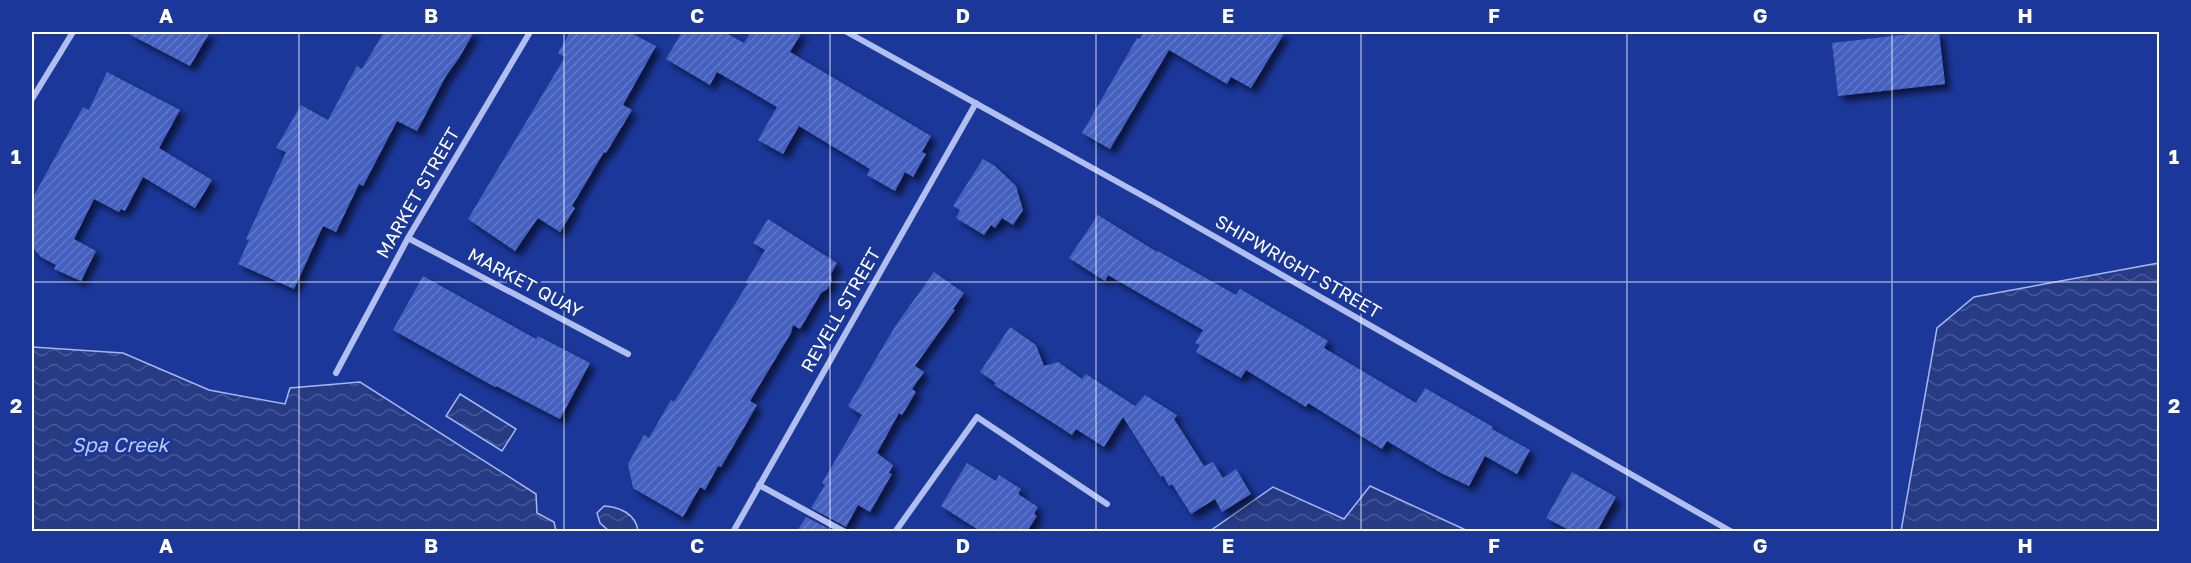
<svg xmlns="http://www.w3.org/2000/svg" width="2191" height="563" font-family="'Golos Text',sans-serif">
<style>
.water{fill:url(#water-waves);stroke:#a4b7f2;stroke-width:1.5}
.building{fill:url(#building-hatch);filter:url(#shadow)}
.lines{fill:none;stroke-linecap:round;stroke-linejoin:round}
.street{stroke:#b1bff0;stroke-width:6}
.grid{fill:none;stroke:#fff;stroke-width:1.5;stroke-opacity:0.55}
.labels{text-anchor:middle;stroke-width:6;stroke-linejoin:round;paint-order:stroke}
.street-label{font-size:18px;fill:#fff;stroke:#1b3799}
.water-label{font-size:20px;font-style:italic;fill:#bdcbf7;stroke:#1b3799}
.neatline{fill:none;stroke:#fff;stroke-width:2}
.grid-label{font-size:20px;text-anchor:middle;font-weight:bold;fill:#fff}
</style>
<defs>
<pattern id="water-waves" width="16" height="10" patternUnits="userSpaceOnUse" patternTransform="scale(1.5)"><rect width="16" height="10" fill="#273b85"/><path d="M0 5q4-4 8 0t8 0" fill="none" stroke="#475897"/></pattern>
<pattern id="building-hatch" width="6" height="6" patternUnits="userSpaceOnUse" patternTransform="scale(1.5)"><rect width="6" height="6" fill="#4460bf"/><path d="M-1 1l2-2M0 6l6-6M5 7l2-2" fill="none" stroke="#6078c9"/></pattern>
<filter id="shadow"><feDropShadow dx="5.5" dy="5.5" stdDeviation="3" flood-color="#0009"/></filter>
</defs>
<rect width="100%" height="100%" fill="#1b3799"/>
<g class="water">
<polygon points="2159,263 2159,531 1901,531 1937,328 1974,297"/>
<polygon points="32,347 123,353 209,390 285,404 290,388 360,382 536,494 537,513 554,522 556,531 32,531"/>
<polygon points="460,394 516,429 502,451 446,416"/>
<polygon points="1370,486 1468,531 1210,531 1273,487 1344,519"/>
<path d="M604 506C620 507 636 514 638 531H609L600 523 597 513Z"/>
</g>
<g class="building">
<polygon points="125,32 210,32 190,66"/>
<polygon points="384,32 474,32 459,58 446,76 417,131 397,121 363,186 359,184 336,232 323,226 294,289 238,264 249,240 246,239 286,152 276,148 301,105 328,120 357,66 362,69"/>
<polygon points="570,32 629,32 656,46 623,105 632,110 606,153 604,152 572,206 575,208 560,232 538,218 515,251 468,219 565,57 558,53"/>
<polygon points="682,32 724,32 744,43 751,32 802,32 790,52 931,136 922,152 926,154 913,177 905,172 895,191 867,175 870,169 799,126 783,154 758,140 777,107 717,72 710,85 666,59"/>
<polygon points="1138,32 1285,32 1251,88 1231,77 1227,84 1169,50 1110,149 1082,133 1137,38 1140,39 1143,34"/>
<polygon points="1928,32 1939,32 1945,84 1838,96 1832,43"/>
<polygon points="107,72 180,110 159,148 212,180 195,208 143,177 125,211 121,209 119,212 94,199 74,239 96,251 81,281 54,269 56,265 41,257 32,247 32,199 83,107 89,110"/>
<polygon points="983,159 995,166 1016,186 1023,210 1013,225 1002,218 995,228 991,225 984,235 956,218 960,210 953,206"/>
<polygon points="1098,215 1157,252 1158,251 1236,295 1240,289 1300,324 1328,341 1324,348 1416,403 1425,388 1493,427 1492,429 1530,450 1517,474 1485,456 1469,486 1441,473 1387,441 1382,449 1308,403 1306,407 1246,370 1241,378 1196,352 1200,345 1195,343 1203,330 1108,275 1105,281 1069,258"/>
<polygon points="768,219 837,263 831,274 832,281 827,289 821,293 800,329 793,325 791,333 750,401 757,405 721,467 718,466 705,490 700,487 683,517 633,488 628,464 644,435 649,438 671,400 674,402 748,283 746,282 765,250 753,243"/>
<polygon points="934,272 964,293 953,309 955,310 915,366 924,372 912,389 916,392 902,415 899,413 877,453 893,465 889,473 892,474 870,512 858,505 846,527 811,508 825,485 822,483 862,415 848,406 896,325"/>
<polygon points="423,276 536,339 538,336 590,363 560,419 496,386 495,387 393,330"/>
<polygon points="1010,327 1036,345 1044,366 1058,362 1082,379 1086,374 1135,406 1145,395 1177,415 1174,419 1204,466 1213,462 1223,478 1236,469 1251,494 1222,512 1215,499 1191,514 1172,484 1169,486 1163,475 1161,477 1123,417 1104,447 1076,429 1072,435 994,385 996,383 980,372"/>
<polygon points="967,463 996,481 999,475 1021,489 1018,494 1038,507 1034,514 1037,516 1027,531 980,531 941,506"/>
<polygon points="1572,472 1616,497 1597,531 1571,531 1546,518"/>
<polygon points="806,517 833,531 797,531"/>
</g>
<g class="lines">
<g class="street">
<polyline points="847,32 1161,206 1732,532"/>
<polyline points="32,99 73,32"/>
<polyline points="408,238 628,354"/>
<polyline points="336,373 408,238 530,32"/>
<polyline points="759,485 845,532"/>
<polyline points="733,532 976,103"/>
<polyline points="895,532 977,417 1107,504"/>
</g>
</g>
<path class="grid" d="M299 32V532M564 32V532M830 32V532M1096 32V532M1361 32V532M1627 32V532M1892 32V532M32 282H2160"/>
<g class="labels">
<g class="street-label">
<text transform="translate(418 193) rotate(-60)" y="6">MARKET STREET</text>
<text transform="translate(1298 267) rotate(30)" y="6">SHIPWRIGHT STREET</text>
<text transform="translate(525 283) rotate(28)" y="6">MARKET QUAY</text>
<text transform="translate(841 310) rotate(-60)" y="6">REVELL STREET</text>
</g>
<g class="water-label">
<text x="120" y="452">Spa Creek</text>
</g>
</g>
<rect width="2191" height="563" fill="none" stroke="#1b3799" stroke-width="66"/>
<rect x="33" y="33" width="2125" height="497" class="neatline"/>
<g class="grid-label">
<text x="166" y="23">A</text>
<text x="431" y="23">B</text>
<text x="697" y="23">C</text>
<text x="963" y="23">D</text>
<text x="1228" y="23">E</text>
<text x="1494" y="23">F</text>
<text x="1760" y="23">G</text>
<text x="2025" y="23">H</text>
<text x="16" y="164">1</text>
<text x="2174" y="164">1</text>
<text x="16" y="413">2</text>
<text x="2174" y="413">2</text>
<text x="166" y="553">A</text>
<text x="431" y="553">B</text>
<text x="697" y="553">C</text>
<text x="963" y="553">D</text>
<text x="1228" y="553">E</text>
<text x="1494" y="553">F</text>
<text x="1760" y="553">G</text>
<text x="2025" y="553">H</text>
</g>
</svg>
